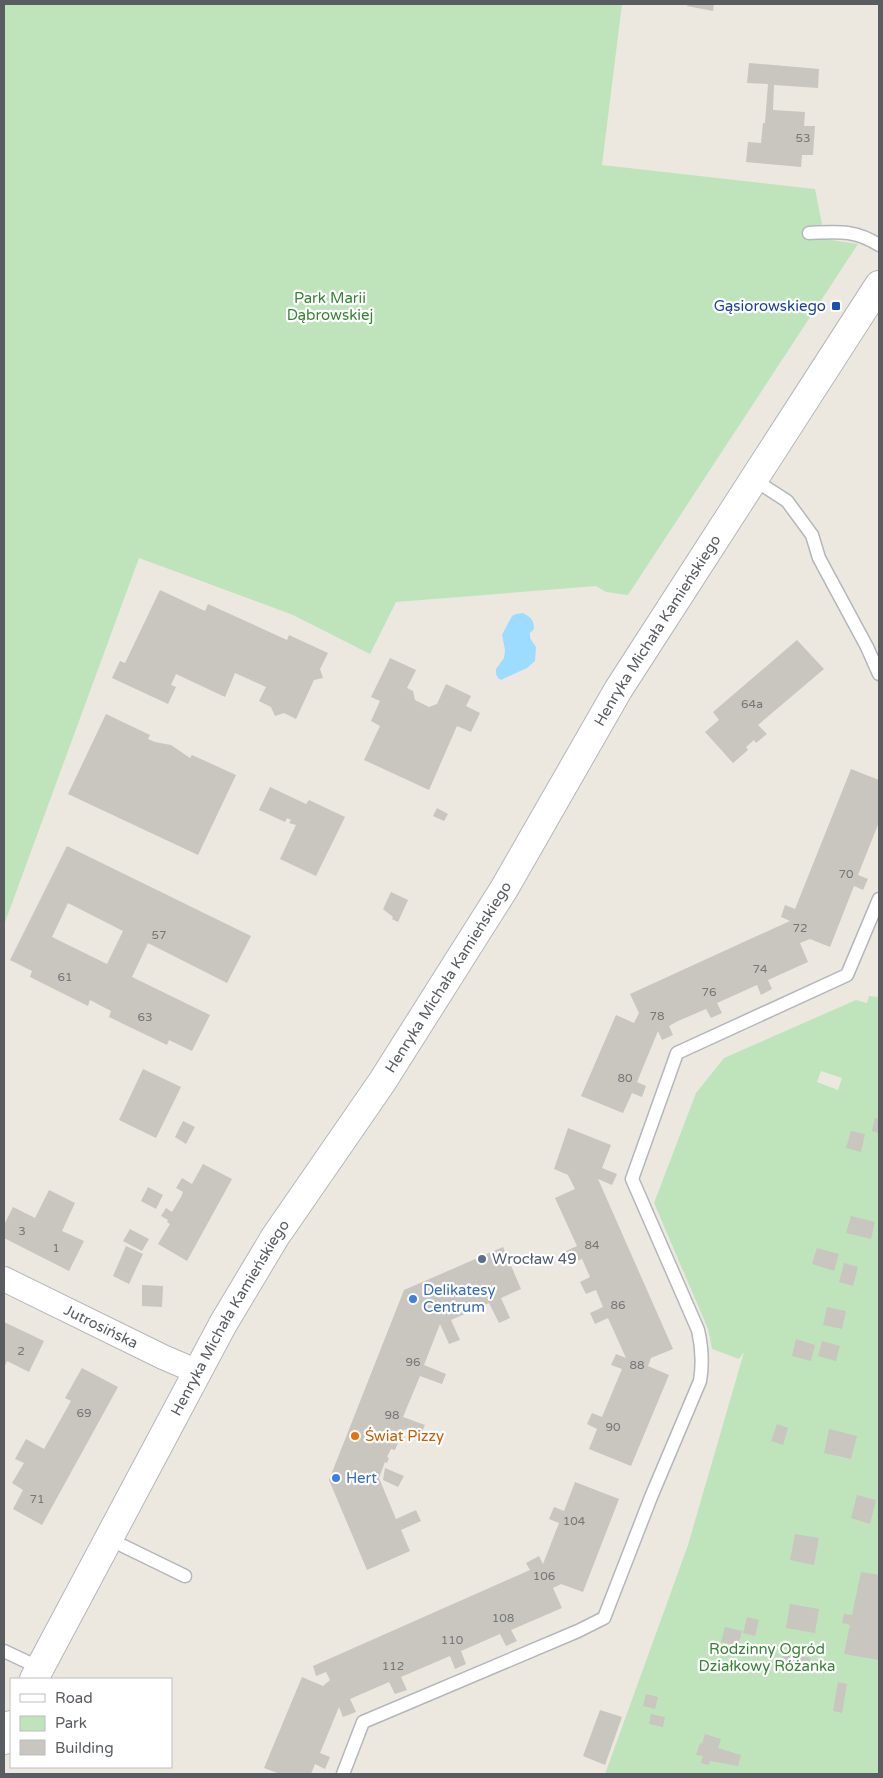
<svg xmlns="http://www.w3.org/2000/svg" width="883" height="1778" font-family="'Varela Round',sans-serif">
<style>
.green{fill:#bfe4bc;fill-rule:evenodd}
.water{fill:#9ddcff}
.building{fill:#c9c5bf;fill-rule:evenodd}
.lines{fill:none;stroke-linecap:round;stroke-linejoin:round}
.service-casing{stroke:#b3b7bb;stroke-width:15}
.minor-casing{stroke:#b3b7bb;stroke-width:26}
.tertiary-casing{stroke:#b3b7bb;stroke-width:30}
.service{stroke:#fff;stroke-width:12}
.minor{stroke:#fff;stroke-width:24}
.tertiary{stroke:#fff;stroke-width:28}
.transit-dot{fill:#1a4fb4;stroke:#fff;stroke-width:2}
.service-dot{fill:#5c6f8a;stroke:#fff;stroke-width:2}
.shop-dot{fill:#3f7fe0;stroke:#fff;stroke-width:2}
.food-dot{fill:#e8710a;stroke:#fff;stroke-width:2}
.labels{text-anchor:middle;stroke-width:4.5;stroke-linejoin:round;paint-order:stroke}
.number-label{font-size:12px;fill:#757778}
.park-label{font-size:15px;fill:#378534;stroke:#fff}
.transit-label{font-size:15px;fill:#164399;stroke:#fff;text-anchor:end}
.street-label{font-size:15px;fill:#595d61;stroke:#fff}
.service-label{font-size:15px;fill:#4e5e75;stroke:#fff;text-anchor:start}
.shop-label{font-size:15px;fill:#366cbe;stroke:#fff;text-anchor:start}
.food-label{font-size:15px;fill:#c56008;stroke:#fff;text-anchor:start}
</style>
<rect width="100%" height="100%" fill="#ece8e0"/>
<g class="green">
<polygon points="4,4 622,4 602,165 815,189 825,239 858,244 628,595 606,592 596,586 396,602 370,654 293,615 139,558 4,925"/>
<path d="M869 996 879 997V1774H605L688 1545 744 1352 739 1359 712 1349 708 1329 654 1203 696 1093 724 1058 856 1000 867 1003ZM821 1071 842 1078 838 1090 817 1082Z"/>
</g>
<path class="water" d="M523 613C531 617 534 620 534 629L530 633V638L536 647 535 661 527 668 501 680 498 678 496 674V669L504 658 505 650 502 635 512 616 516 614Z"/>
<g class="building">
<polygon points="688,4 714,4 713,11 687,6"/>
<polygon points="749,63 819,69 818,88 774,85 773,110 805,112 804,126 815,126 813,155 802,155 801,167 746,162 748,142 761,143 763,123 765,123 768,84 747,83"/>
<polygon points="160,590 205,611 208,604 287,640 289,635 328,653 320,669 323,678 314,680 296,719 284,713 275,716 271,707 259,701 266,687 235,673 225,697 176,674 171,685 176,687 168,704 112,678 120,661 125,663"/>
<polygon points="797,640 824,669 758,725 767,734 756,743 754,740 746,747 748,750 733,763 705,732 719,720 713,712"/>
<polygon points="390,658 416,670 407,688 413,691 415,700 429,707 437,704 446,684 471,696 466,706 480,713 471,732 457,726 429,790 364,760 380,726 371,721 380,701 371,697"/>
<polygon points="106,714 150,735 148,739 155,742 171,745 190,758 192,755 236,775 198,855 68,794"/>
<polygon points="851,769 879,780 879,822 858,875 868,879 863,890 854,886 830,947 810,939 800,943 808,962 768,980 772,989 761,995 757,985 717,1003 722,1013 711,1018 706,1009 678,1021 669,1026 673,1035 662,1040 658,1031 637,1082 646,1086 642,1097 632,1093 623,1113 581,1096 616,1015 634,1023 639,1013 630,994 790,921 781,917 785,905 795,909"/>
<polygon points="270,787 306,804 309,800 345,817 316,876 280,859 296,825 289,823 291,820 287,818 285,822 259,810"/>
<polygon points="437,808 448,814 444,821 433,816"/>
<path d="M67 846 251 936 227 983 148 943 132 977 210 1015 192 1051 169 1040 167 1045 109 1017 111 1011 90 1000 88 1006 30 977 32 971 10 960ZM68 903 123 931 107 964 52 937Z"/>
<polygon points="391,892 408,900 398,922 392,919 393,917 383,909"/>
<polygon points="143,1069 181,1087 156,1138 119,1120"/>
<polygon points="875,1118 879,1119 879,1133 872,1131"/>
<polygon points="183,1121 195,1127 186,1144 175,1137"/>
<polygon points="568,1128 611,1145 602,1168 617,1174 612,1185 598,1179 673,1349 651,1358 648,1366 669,1375 631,1466 589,1449 597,1429 587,1424 592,1413 602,1417 622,1369 611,1365 616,1354 626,1358 608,1318 595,1324 590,1313 603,1307 596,1290 586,1294 580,1282 590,1277 582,1259 569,1264 564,1252 577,1246 555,1198 575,1189 568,1175 554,1169"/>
<polygon points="851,1131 865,1134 861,1152 846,1148"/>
<polygon points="203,1164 232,1179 187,1261 158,1244 170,1224 167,1222 168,1220 161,1216 166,1208 172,1212 181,1197 183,1192 176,1188 182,1178 192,1184"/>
<polygon points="148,1187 163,1195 156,1209 141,1201"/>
<polygon points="49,1190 75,1203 62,1231 84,1241 69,1271 4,1238 4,1225 13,1207 35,1218"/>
<polygon points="851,1216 875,1222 871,1239 846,1233"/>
<polygon points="130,1229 149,1239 142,1251 123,1241"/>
<polygon points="126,1246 143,1254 129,1284 113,1276"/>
<polygon points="503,1247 521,1289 501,1298 510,1318 499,1323 489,1303 451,1320 460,1340 449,1344 440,1324 424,1365 446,1374 442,1384 420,1376 403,1417 425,1425 420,1436 404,1429 395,1450 391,1449 387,1457 389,1458 387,1463 385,1462 379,1478 396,1519 416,1510 421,1521 401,1530 410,1551 367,1570 329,1480 404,1290"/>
<polygon points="817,1248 839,1254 834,1271 812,1264"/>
<polygon points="844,1263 858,1267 853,1286 839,1282"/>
<polygon points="142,1285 163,1286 162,1307 142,1306"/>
<polygon points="827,1307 846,1311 842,1329 823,1325"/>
<polygon points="4,1322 44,1341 29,1372 7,1361 4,1368"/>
<polygon points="796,1339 815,1345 811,1361 792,1356"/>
<polygon points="822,1341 840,1346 836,1361 818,1356"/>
<polygon points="82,1368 118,1387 42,1525 13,1509 23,1490 12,1483 24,1463 15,1459 26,1439 44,1449 71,1401 65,1398"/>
<polygon points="777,1424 788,1428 783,1445 771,1441"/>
<polygon points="829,1429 857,1436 851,1459 824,1453"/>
<polygon points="385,1468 404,1476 398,1487 383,1480"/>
<polygon points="575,1482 619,1499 583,1592 561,1584 553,1588 562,1608 511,1630 517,1641 506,1646 500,1634 461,1651 466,1664 455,1669 450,1656 401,1677 407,1690 395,1694 389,1682 350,1699 356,1712 343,1717 339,1707 320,1753 330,1757 325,1769 315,1764 311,1774 280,1774 264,1768 302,1677 323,1686 330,1680 326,1672 316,1676 313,1666 530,1570 526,1563 539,1556 543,1564 559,1523 549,1519 554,1507 564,1511"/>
<polygon points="857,1495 876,1500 870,1524 851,1518"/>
<polygon points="795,1534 819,1538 814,1565 790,1560"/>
<polygon points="861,1572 879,1575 879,1660 844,1654 850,1625 842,1623 844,1614 852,1615"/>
<polygon points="790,1604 819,1609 815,1633 786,1628"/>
<polygon points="747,1617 759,1620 755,1636 743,1633"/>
<polygon points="725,1627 742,1631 738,1646 721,1642"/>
<polygon points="784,1653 810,1658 807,1673 781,1668"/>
<polygon points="838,1682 847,1684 842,1713 833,1711"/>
<polygon points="646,1694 658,1697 655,1709 643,1706"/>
<polygon points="600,1710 622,1717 605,1765 583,1756"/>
<polygon points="651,1714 665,1717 663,1727 649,1724"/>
<polygon points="705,1734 721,1739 718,1748 741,1755 738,1766 710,1761 709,1765 701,1763 703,1756 696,1755 700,1743 702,1744"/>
</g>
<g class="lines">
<g class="service-casing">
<g id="service">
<path d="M809 233C837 232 854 229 879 245"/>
<polyline points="753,479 787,501 812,535 819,558 867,647 879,674"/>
<polyline points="109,1539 185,1576"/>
<polyline points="4,1651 40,1668"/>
<path d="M343 1774 363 1722 578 1631 604 1618 651 1497 700 1381C703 1363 702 1347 698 1330L632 1179 677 1053 847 975 879 899"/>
</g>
</g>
<g class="minor-casing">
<g id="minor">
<path id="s1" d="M4 1279 163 1357 198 1372"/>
</g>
</g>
<g class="tertiary-casing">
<g id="tertiary">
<path id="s2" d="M34 1679 223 1324 275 1237 382 1082 504 889 618 690 879 285"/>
<polyline points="4,1740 11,1725"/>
</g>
</g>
<use href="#service" class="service"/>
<use href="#minor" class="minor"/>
<use href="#tertiary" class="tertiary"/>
</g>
<rect class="transit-dot" x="831" y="301" width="10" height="10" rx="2.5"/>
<circle class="service-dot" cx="482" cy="1259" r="5"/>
<g class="shop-dot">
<circle cx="413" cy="1299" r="5"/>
<circle cx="336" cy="1478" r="5"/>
</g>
<circle class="food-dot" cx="355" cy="1436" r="5"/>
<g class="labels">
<g class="number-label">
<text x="803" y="142">53</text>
<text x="752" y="708">64a</text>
<text x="846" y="878">70</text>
<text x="800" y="932">72</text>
<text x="159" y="939">57</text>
<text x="760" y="973">74</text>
<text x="65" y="981">61</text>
<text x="709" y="996">76</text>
<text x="657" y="1020">78</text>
<text x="145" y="1021">63</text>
<text x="625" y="1082">80</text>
<text x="22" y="1235">3</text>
<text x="592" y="1249">84</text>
<text x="56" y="1252">1</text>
<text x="618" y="1309">86</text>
<text x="21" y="1355">2</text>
<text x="413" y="1366">96</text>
<text x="637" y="1369">88</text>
<text x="84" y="1417">69</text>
<text x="392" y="1419">98</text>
<text x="613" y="1431">90</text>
<text x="37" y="1503">71</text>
<text x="574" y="1525">104</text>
<text x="544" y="1580">106</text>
<text x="503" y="1622">108</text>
<text x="452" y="1644">110</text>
<text x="393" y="1670">112</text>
</g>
<g class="park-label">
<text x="330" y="303">Park Marii<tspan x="330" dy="17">Dąbrowskiej</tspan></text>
<text x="767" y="1654">Rodzinny Ogród<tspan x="767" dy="17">Działkowy Różanka</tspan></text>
</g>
<g class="transit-label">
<text x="826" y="311">Gąsiorowskiego</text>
</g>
<g class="street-label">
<text dy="5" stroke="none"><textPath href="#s2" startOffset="1221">Henryka Michała Kamieńskiego</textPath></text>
<text dy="5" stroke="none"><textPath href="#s2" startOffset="816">Henryka Michała Kamieńskiego</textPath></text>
<text dy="5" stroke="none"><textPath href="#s2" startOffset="411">Henryka Michała Kamieńskiego</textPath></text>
<text dy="5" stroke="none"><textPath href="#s1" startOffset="108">Jutrosińska</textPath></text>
</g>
<g class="service-label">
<text x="492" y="1264">Wrocław 49</text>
</g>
<g class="shop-label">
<text x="423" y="1295">Delikatesy<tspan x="423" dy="17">Centrum</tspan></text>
<text x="346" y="1483">Hert</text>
</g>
<g class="food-label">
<text x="365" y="1441">Świat Pizzy</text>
</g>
</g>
<rect width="883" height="1778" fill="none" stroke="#595d61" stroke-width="10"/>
<rect x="10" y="1678" width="162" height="90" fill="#ffffff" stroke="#bdbec0"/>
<rect x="20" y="1694" width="25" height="8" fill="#ffffff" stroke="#bdbec0"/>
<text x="55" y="1703" font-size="15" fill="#595d61">Road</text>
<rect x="20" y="1716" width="25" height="15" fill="#bfe4bc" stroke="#bdbec0"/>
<text x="55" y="1728" font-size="15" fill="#595d61">Park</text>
<rect x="20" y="1740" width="25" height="15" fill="#c9c5bf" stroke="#bdbec0"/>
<text x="55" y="1753" font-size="15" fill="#595d61">Building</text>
</svg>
